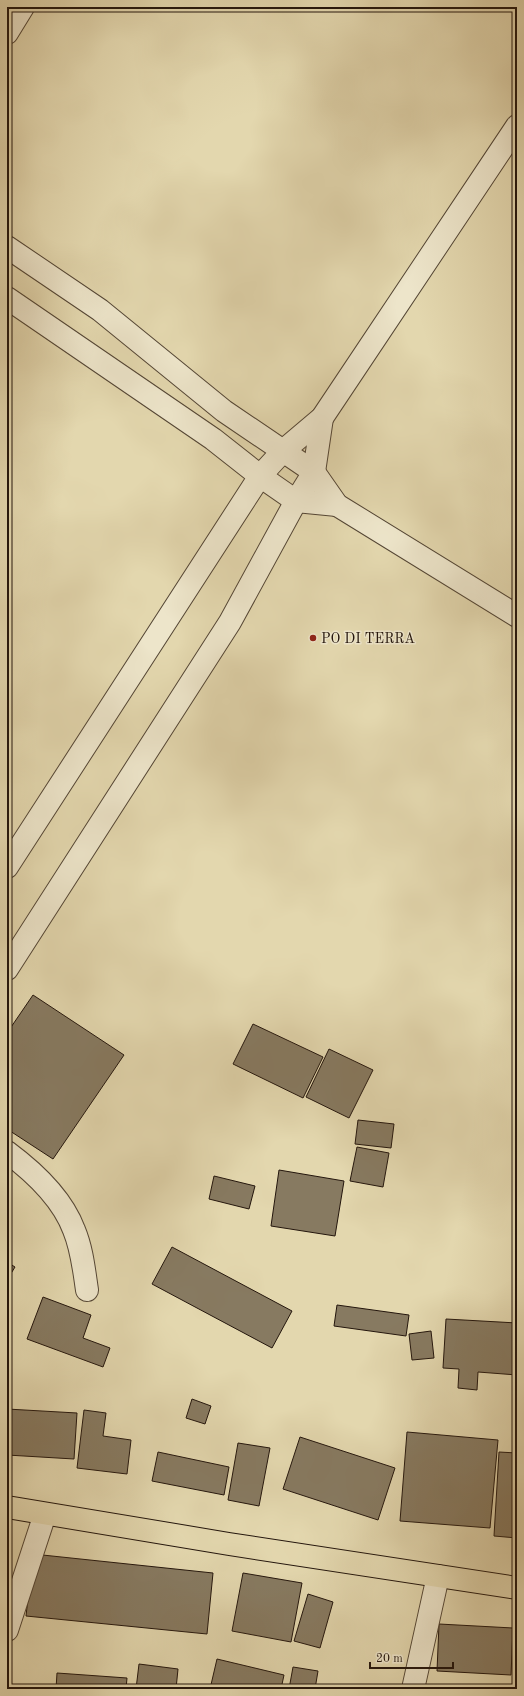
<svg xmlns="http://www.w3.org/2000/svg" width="524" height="1696" font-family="'Old Standard TT',serif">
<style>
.building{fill:#877a61;stroke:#24160d}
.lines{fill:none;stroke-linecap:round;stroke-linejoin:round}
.street-casing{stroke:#544635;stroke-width:24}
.primary-casing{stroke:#24160d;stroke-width:24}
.street{stroke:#ede5ca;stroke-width:22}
.primary{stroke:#e3d7ae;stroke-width:22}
.poi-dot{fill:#8f2418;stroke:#ede5ca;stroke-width:1.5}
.labels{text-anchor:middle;stroke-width:3;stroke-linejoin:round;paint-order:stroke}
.poi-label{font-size:14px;fill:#24160d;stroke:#ede5ca;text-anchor:start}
</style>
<rect width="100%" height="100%" fill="#e3d7ae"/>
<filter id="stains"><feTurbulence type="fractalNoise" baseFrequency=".005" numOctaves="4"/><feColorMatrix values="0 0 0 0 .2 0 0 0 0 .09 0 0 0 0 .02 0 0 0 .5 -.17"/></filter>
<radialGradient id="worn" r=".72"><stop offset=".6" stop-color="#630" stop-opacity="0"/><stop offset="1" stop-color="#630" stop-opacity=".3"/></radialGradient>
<g class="building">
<polygon points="33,995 124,1055 53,1159 7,1129 7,1033"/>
<polygon points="253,1024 323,1057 303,1098 233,1064"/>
<polygon points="329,1049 373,1070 349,1118 306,1097"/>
<polygon points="358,1120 394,1124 391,1148 355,1144"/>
<polygon points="357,1147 389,1153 383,1187 350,1181"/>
<polygon points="279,1170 344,1181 335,1236 271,1226"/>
<polygon points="214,1176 255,1186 249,1209 209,1199"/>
<polygon points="172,1247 292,1311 272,1348 152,1284"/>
<polygon points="7,1262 15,1267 7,1280"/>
<polygon points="43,1297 91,1315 83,1338 110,1348 103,1367 27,1339"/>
<polygon points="337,1305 409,1315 406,1336 334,1326"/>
<polygon points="446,1319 517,1323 517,1375 478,1372 477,1390 458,1388 459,1369 443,1368"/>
<polygon points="431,1331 434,1358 412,1360 409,1334"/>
<polygon points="192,1399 211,1406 205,1424 186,1418"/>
<polygon points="7,1409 77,1413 74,1459 7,1455"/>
<polygon points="84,1410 106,1413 103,1436 131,1440 127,1474 77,1468"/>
<polygon points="407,1432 498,1440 490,1528 400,1521"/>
<polygon points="300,1437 395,1468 378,1520 283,1489"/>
<polygon points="238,1443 270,1448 259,1506 228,1500"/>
<polygon points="158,1452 229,1467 224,1495 152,1481"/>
<polygon points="499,1452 517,1453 517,1538 494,1536"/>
<polygon points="33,1554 213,1573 207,1634 26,1616"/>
<polygon points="243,1573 302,1583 291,1642 232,1631"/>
<polygon points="308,1594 333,1602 320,1648 294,1641"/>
<polygon points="439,1624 513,1628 511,1675 437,1671"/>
<polygon points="217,1659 284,1675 281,1689 210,1689"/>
<polygon points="139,1664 178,1669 176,1689 136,1689"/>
<polygon points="293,1667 318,1671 315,1689 289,1689"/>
<polygon points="57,1673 127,1678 126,1689 56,1689"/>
<polygon points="432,1686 451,1689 432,1689"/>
</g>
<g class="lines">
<g class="street-casing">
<g id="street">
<polyline points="7,33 23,7"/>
<polyline points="7,247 100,310 224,411 314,472 337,505 517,616"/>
<polyline points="7,298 213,439 260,476 296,501 337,505"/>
<polyline points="7,867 260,476 283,451 322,418 517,126"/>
<polyline points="7,969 230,622 296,501 314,472 322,418"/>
<path d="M7 1152C34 1172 62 1198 74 1230 82 1249 84 1270 87 1290"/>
<polyline points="7,1630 45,1514"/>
<polyline points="413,1689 438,1576"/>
</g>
</g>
<g class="primary-casing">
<polyline id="primary" points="7,1507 229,1544 517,1588"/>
</g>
<use href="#street" class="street"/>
<use href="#primary" class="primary"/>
</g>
<circle class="poi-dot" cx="313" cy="638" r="4"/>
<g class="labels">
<g class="poi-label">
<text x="321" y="643">PO DI TERRA</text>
</g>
</g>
<rect width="524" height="1696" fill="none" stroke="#e3d7ae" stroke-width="24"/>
<rect x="8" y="8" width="508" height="1680" fill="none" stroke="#24160d" stroke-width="2"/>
<rect x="12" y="12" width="500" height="1672" fill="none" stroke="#24160d"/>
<path d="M370 1662v6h83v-6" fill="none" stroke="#24160d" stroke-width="2"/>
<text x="376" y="1662" font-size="12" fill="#24160d" stroke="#ede5ca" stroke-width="3" paint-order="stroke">20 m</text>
<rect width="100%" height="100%" filter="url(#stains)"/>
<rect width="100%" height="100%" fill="url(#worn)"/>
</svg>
